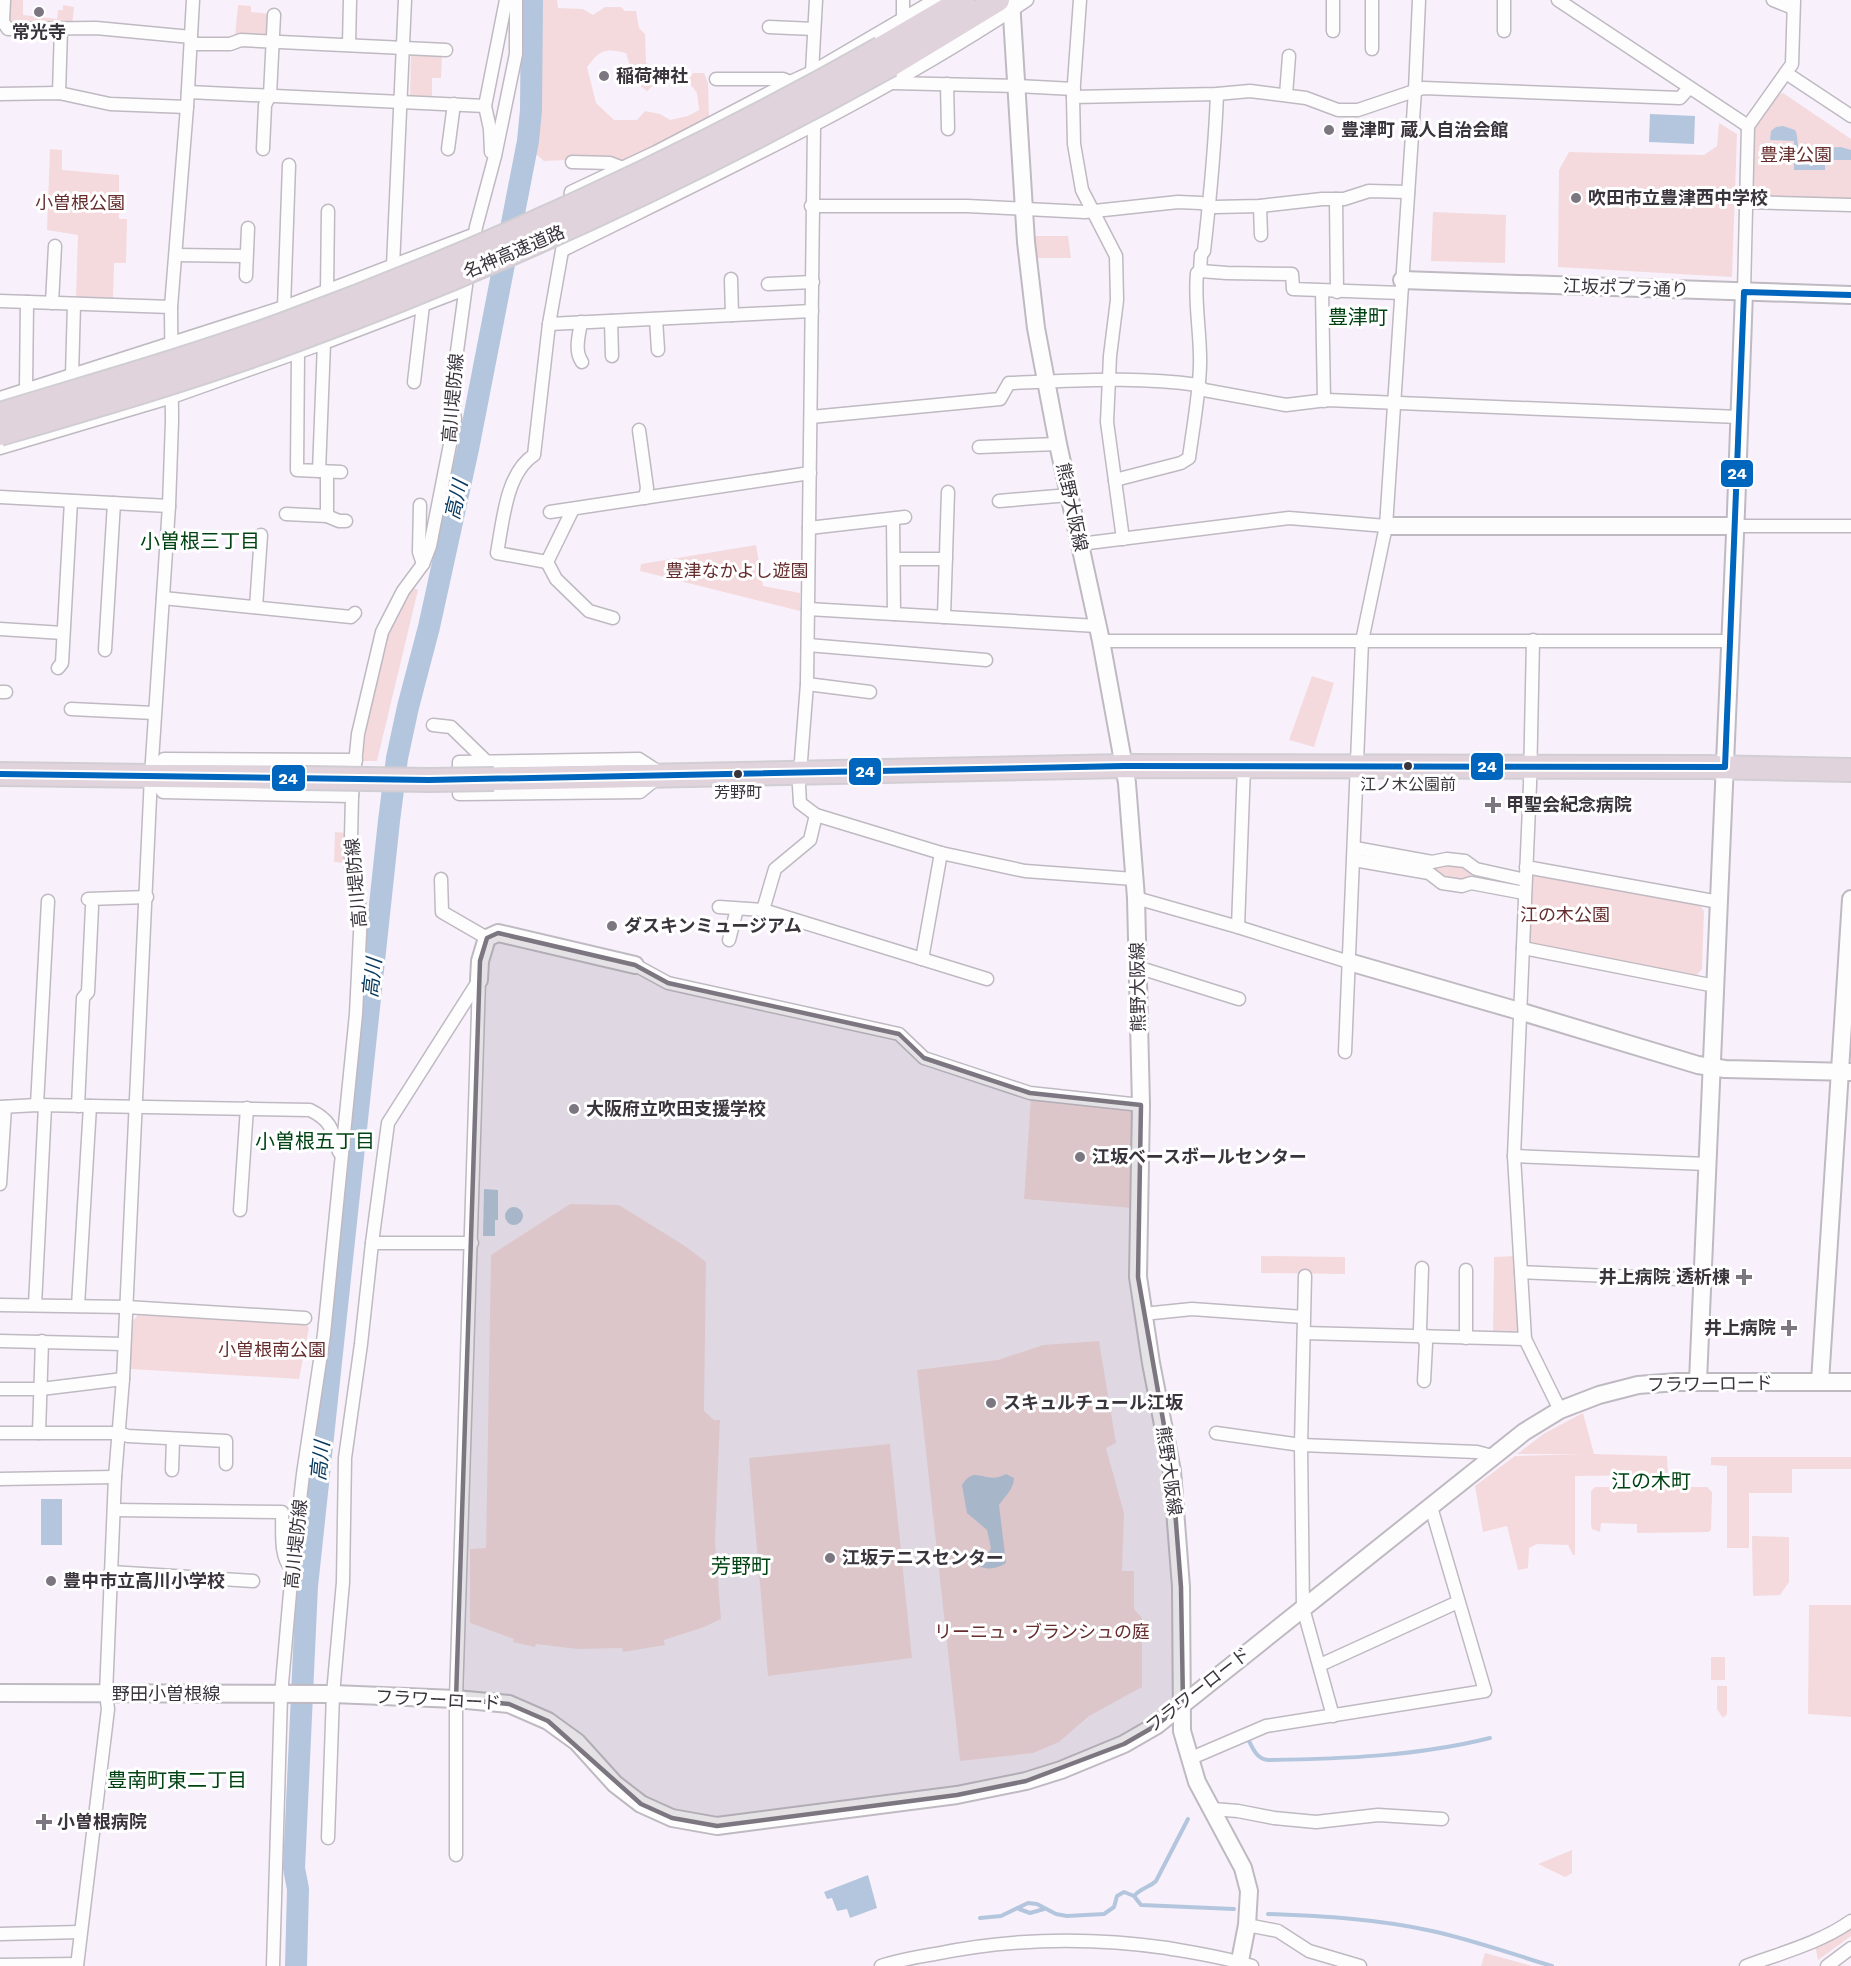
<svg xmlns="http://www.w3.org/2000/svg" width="1851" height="1966" font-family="'Work Sans','Noto Sans JP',sans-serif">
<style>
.green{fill:#f4dadd}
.water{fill:#b3c6dd}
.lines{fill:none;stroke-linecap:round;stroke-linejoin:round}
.stream{stroke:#b3c6dd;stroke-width:4}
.river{stroke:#b3c6dd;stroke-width:22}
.street-casing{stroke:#bfb9c2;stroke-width:15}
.secondary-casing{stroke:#bfb9c2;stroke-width:20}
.highway-casing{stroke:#d1ced3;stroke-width:26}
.street{stroke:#fefdfe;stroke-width:12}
.secondary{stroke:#fefdfe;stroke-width:16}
.highway{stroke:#e1d3dc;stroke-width:22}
.highway-bridge-casing{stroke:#d1ced3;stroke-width:26;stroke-linecap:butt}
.highway-bridge{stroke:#e1d3dc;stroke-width:22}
.bus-1-casing{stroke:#fff;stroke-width:10}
.bus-1{stroke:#0065bd;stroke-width:6}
.marked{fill:#7c7680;fill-opacity:0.2;stroke:#7c7680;stroke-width:4.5;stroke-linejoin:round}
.poi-dot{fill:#7c7680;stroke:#fff;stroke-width:2}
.bus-dot{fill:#3a343d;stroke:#fff;stroke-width:2}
.labels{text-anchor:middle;stroke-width:6;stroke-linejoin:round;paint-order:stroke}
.bus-label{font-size:16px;fill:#3a343d;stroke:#fff}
.poi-label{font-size:18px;font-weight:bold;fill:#3a343d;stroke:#fff;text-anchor:start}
.park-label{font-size:18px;fill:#662d2e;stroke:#fff}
.street-label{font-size:18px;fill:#3a343d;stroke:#fff}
.neighbourhood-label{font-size:20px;fill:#004313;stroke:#fff}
.water-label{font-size:20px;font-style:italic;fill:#083a60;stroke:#fff}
.line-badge{stroke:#fff;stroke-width:2}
.badge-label{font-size:16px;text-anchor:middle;font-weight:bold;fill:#fff}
</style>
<rect width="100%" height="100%" fill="#f8f1fb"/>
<g class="green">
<polygon points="9,0 23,0 23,15 57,19 58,10 63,10 63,5 74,7 72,25 13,26 8,20"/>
<path d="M540 0H557L558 8 583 9 593 15 605 7H621L625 11H636L639 28 645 34 646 63 657 68 658 81 647 91 635 82 626 53C606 48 600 49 587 67L596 103 614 120H637L645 111 660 114 670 120 688 116 699 110 697 93 688 81 693 73H704L708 83 709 118 626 162 610 158 544 161 532 151 540 84Z"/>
<polygon points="238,5 251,6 251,12 270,14 269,33 266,37 235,36"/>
<polygon points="411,54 442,55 441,78 432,78 432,98 410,97"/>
<polygon points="1783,93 1851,139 1851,200 1757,197 1750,191 1753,132 1776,96"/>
<polygon points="1719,123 1737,134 1732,277 1558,267 1559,170 1569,152 1704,155 1717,146"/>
<polygon points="50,149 62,150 62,170 119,175 119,219 127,219 126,263 114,263 113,300 76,298 78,235 47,230"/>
<polygon points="1433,212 1506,215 1505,263 1431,261"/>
<polygon points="1032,236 1068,236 1071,258 1033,258"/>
<polygon points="756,545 763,586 800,593 800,611 640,571 641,564"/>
<path d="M411 587 418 590 377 761H363C366 720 375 673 389 634 394 618 404 602 411 587Z"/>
<polygon points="1312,676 1334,683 1314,747 1289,740"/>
<polygon points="335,832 348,833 346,863 334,862"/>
<path d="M1447 864 1460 866 1471 872 1470 878C1456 880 1447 878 1435 871V867Z"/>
<polygon points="1537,874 1700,905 1704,911 1702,969 1696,976 1533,945 1528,939 1530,880"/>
<polygon points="1031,1098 1130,1110 1134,1116 1132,1208 1024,1199"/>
<polygon points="570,1204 619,1205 685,1246 706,1262 704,1411 714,1420 720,1420 715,1541 721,1619 704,1627 664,1640 665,1645 623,1652 622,1648 577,1649 536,1644 535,1647 513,1642 514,1639 470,1623 470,1549 486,1548 491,1255"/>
<polygon points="1261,1256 1345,1257 1345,1274 1261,1273"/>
<polygon points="1515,1256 1520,1328 1516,1334 1493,1333 1494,1257"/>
<polygon points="138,1315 307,1325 309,1328 299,1379 130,1369 132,1322"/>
<polygon points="1099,1341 1116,1443 1106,1448 1124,1513 1122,1571 1134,1571 1134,1609 1142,1618 1142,1687 1089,1716 1059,1742 1033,1753 960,1761 917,1370 998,1360 1043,1345"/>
<polygon points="1583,1413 1594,1454 1667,1456 1668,1475 1575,1476 1575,1555 1573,1555 1568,1545 1537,1544 1529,1548 1528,1568 1518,1570 1507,1526 1483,1532 1475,1486 1515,1456 1584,1454 1517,1454 1545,1433"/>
<polygon points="890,1444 912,1658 768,1676 749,1458"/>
<polygon points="1711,1457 1851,1457 1851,1469 1792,1469 1792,1493 1749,1493 1749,1548 1727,1548 1727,1466 1711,1465"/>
<polygon points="1595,1487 1707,1487 1712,1492 1711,1530 1708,1532 1637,1533 1637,1524 1601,1523 1600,1532 1592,1529 1591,1525 1591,1491"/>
<polygon points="1752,1536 1789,1537 1789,1582 1780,1595 1753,1596"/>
<polygon points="1809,1605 1851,1605 1851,1717 1808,1714"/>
<rect x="1711" y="1657" width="14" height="23"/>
<polygon points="1717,1686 1727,1686 1727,1714 1723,1718 1717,1709"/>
<polygon points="1572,1850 1572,1873 1565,1877 1538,1864"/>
<polygon points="1851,1926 1851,1936 1818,1960 1815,1945"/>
<polygon points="1485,1953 1532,1966 1481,1966"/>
</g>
<g class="water">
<polygon points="1650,114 1695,116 1694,144 1649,142"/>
<path d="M1783 126 1795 130C1798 136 1797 139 1798 145 1800 154 1807 159 1814 165L1820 162 1818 155 1823 148 1841 147 1851 150V160H1825V170H1794V141L1770 140 1771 131 1776 127Z"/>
<polygon points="484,1189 498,1190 498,1220 495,1220 495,1236 483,1236"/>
<circle cx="514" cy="1216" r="9"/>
<path d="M1006 1474 1014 1478C1014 1489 1005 1496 999 1505L1006 1563C997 1569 985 1571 976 1564L977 1561 987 1556 991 1548 987 1530 967 1513 962 1485C976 1463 984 1486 1006 1474Z"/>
<rect x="41" y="1499" width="21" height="46"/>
<polygon points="868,1875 877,1908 850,1918 847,1909 837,1911 832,1898 827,1899 824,1892"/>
</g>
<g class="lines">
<g class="stream">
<path d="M1249 1741C1253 1749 1257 1759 1268 1760 1342 1759 1418 1756 1490 1738"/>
<path d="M1134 1896C1142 1887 1149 1888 1156 1881L1188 1819"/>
<polyline points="1019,1909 1030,1913 1044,1909"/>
<path d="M1268 1914C1323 1916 1378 1919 1432 1931 1473 1940 1512 1954 1552 1966"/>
<polyline points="980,1918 1001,1916 1028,1903 1037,1904 1056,1914 1067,1916 1104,1914 1114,1907 1117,1896 1124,1892 1134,1896 1141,1905 1234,1909"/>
</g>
<polyline class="river" points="296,1966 298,1889 294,1868 307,1586 389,821 397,758 408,707 429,627 468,449 528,141 531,110 532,0"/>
<g class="street-casing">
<g id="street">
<polyline points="4,0 3,22 8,29 96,28 191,37"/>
<polyline points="816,0 812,72 814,126 807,684 799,786 800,803 816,815 941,853 1025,871 1134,879"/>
<polyline points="903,0 903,19"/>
<polyline points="1080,0 1073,97 1074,144 1082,190 1116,256 1117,300 1110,356 1107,422 1123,539"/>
<polyline points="1333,0 1333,31"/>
<polyline points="1372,0 1372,49"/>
<polyline points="1504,0 1504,31"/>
<polyline points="1558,0 1748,126"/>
<polyline points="1773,0 1793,8"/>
<polyline points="769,27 814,29"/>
<polyline points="191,44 230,44 241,40 446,50"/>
<polyline points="349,45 350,0"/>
<polyline points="1786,73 1851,116"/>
<polyline points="716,79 783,79 790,82"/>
<polyline points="893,83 1017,86 1074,89"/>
<polyline points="947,84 948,129"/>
<polyline points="188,92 485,106 506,0"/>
<polyline points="59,93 61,29"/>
<polyline points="0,94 59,93 110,104 187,107"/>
<polyline points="1286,95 1289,56"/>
<polyline points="1073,97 1217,94 1250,91 1306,98 1338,110 1358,110 1423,88 1680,98 1689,88"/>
<polyline points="485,106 490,129 491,152"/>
<polyline points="263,149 265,105 270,95 274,15"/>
<polyline points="448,149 454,104"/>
<polyline points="572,162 610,163 623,168"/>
<polyline points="1336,199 1337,292"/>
<polyline points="1747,202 1851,205"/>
<polyline points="811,206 967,206 1085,212 1178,202 1201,203 1215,207 1260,206 1322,199 1344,199 1369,191 1408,192"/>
<polyline points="1260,206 1261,235"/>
<polyline points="569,208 571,192 656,152 790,82 812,72 935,0"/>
<path d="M563 250C720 172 881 98 1027 0"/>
<polyline points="472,251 476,227 495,156 516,54 516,0"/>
<polyline points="176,255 246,256"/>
<polyline points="393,266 405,0"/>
<polyline points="1200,271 1227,273 1292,274 1293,289 1401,293"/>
<polyline points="246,276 248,228"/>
<polyline points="731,279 732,315"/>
<polyline points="768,284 813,282"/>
<polyline points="1322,291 1324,401"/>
<polyline points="327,292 328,211"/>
<polyline points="1744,292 1748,126 1792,64 1794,0"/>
<polyline points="0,301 171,307"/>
<polyline points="52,303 55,246"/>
<polyline points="284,307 289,165"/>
<polyline points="656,319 658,350"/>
<polyline points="611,321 612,356"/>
<path d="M581 322C579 335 574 351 582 362"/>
<polyline points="549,324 812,311"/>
<polyline points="298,353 297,470 341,472"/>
<polyline points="72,376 74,304"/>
<polyline points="414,382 423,305"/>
<polyline points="26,389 27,302"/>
<polyline points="0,398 284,307 475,234"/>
<path d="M811 417 1000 399 1009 383C1073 381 1135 376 1198 385L1204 390 1286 405 1327 400 1739 417"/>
<polyline points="639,430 647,488 645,498"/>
<polyline points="979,447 1058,444"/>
<polyline points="0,448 172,397 324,343 465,289"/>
<polyline points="319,471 324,343"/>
<path d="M1115 480 1181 463 1189 458C1193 428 1199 396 1200 366 1201 334 1194 304 1197 273L1200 271 1201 255 1204 251C1210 198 1215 147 1217 94"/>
<polyline points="0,497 169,506"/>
<polyline points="999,501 1069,495"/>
<polyline points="420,505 419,552 423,564"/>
<polyline points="573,509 547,562 556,579 589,611 613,618"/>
<polyline points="550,512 810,473"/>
<polyline points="286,514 327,516 339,521 346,521"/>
<polyline points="327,516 327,472"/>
<polyline points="893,519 894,614"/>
<polyline points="1735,526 1851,526"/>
<polyline points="809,528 905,517"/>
<polyline points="1080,544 1289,518 1386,526"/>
<polyline points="894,559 946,559"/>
<path d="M547 562 497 553C503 521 506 473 534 455L549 324 566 228"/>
<polyline points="163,598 351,617 355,613"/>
<polyline points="256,607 261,535"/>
<polyline points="808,609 1097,626"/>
<polyline points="944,617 948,492"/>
<polyline points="0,629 63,633"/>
<polyline points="1533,640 1530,784 1514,1156 1525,1339 1560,1410"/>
<polyline points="1101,641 1730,641"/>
<polyline points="808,645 986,660"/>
<polyline points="105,650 114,503"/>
<polyline points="58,668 62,663 71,501"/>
<polyline points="807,684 870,692"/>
<polyline points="0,692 6,692"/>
<polyline points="71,709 154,713"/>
<polyline points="433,725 451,727 487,762"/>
<polygon points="639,759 662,774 640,792 459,794 459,762"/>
<polyline points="352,796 163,792 151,776 164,759 356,760"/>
<polyline points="1355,848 1432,862 1447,859 1465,861 1476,869 1525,880"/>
<polyline points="1354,860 1429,873 1442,883 1462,886 1471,883 1524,893"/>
<polyline points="1526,867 1719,902"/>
<polyline points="441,879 442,912 487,938"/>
<polyline points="1136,898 1238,927 1349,962"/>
<polyline points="88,899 147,897"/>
<polyline points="719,907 763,910 987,979"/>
<polyline points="763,910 775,869 810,840 816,815"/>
<polyline points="1238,927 1244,766"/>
<polyline points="729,940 737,909"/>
<polyline points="1523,948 1715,986"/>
<polyline points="922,959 941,853"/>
<polyline points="635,965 668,983 899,1034 924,1058 1030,1093 1141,1105"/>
<polyline points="1137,967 1239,999"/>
<polyline points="1345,1052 1362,641 1386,526 1415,90 1419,0"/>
<polyline points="37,1105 48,901"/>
<polyline points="78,1106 83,998 88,992 92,907"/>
<path d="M0 1107 37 1105 310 1110C332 1121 332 1130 339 1152"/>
<polyline points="1514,1156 1707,1164"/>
<polyline points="0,1184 5,1107"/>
<polyline points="240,1210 247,1108"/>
<polyline points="372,1243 472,1243"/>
<polyline points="1422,1268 1420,1330 1426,1344 1424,1381"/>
<polyline points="1521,1272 1702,1280"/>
<polyline points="1305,1276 1301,1445 1303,1608 1333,1716"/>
<polyline points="0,1305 126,1307 305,1318"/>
<polyline points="35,1305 45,1106"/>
<polyline points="78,1306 90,1106"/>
<polyline points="1143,1314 1192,1309 1303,1317"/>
<polyline points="1304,1333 1525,1339"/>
<polyline points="1466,1338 1466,1270"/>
<polyline points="0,1341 124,1344"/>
<polyline points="0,1389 41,1389 123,1379"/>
<polyline points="0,1433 119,1433 128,1436 226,1441 226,1464"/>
<polyline points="39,1433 42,1341"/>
<polyline points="1216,1433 1301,1445 1477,1452 1492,1456"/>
<polyline points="172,1470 173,1439"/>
<polyline points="0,1479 115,1477"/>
<path d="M114 1510 282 1512C283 1528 279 1556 291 1568"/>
<polyline points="111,1572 253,1581"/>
<polyline points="1320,1665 1458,1602"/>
<polyline points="1189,1759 1266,1726 1485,1691 1431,1507"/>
<polyline points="1212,1809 1238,1811 1274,1818 1316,1822 1378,1815 1442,1819"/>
<polyline points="328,1838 333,1694 343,1582 345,1458 361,1344 372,1243 388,1123 479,980"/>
<polyline points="456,1855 456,1699 479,981"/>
<polyline points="1247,1925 1278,1931 1309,1951 1360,1966"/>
<polyline points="0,1934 80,1932"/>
<polyline points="0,1965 77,1964"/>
<polyline points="77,1966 108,1709 106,1694 115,1477 123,1379 151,776 169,506 172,421 171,307 187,107 193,0"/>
<polyline points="273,1966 281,1695 292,1570 303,1474 324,1334 356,1014 361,913 351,868 351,838 352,796 358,734 382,632 403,591 423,564 430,546 455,419 451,395 468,271"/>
<path d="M881 1966C898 1960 917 1957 935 1954 1012 1938 1089 1937 1167 1948 1196 1953 1224 1957 1252 1966"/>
<path d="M1746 1966C1781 1953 1820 1943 1851 1921"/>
<polyline points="1827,1966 1851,1948"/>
</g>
</g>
<g class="secondary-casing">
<g id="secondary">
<polyline points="1011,0 1026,242 1036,328 1058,444 1101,641 1127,783 1136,898 1141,1105 1138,1277 1151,1363 1172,1471 1181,1587 1182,1731 1197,1782 1243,1868 1249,1891 1247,1925 1239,1966"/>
<polyline points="1402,280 1851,295"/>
<polyline points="1386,526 1735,526"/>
<polyline points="1349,962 1519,1011 1698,1065 1725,1069 1851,1072"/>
<polyline points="479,980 480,961 487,938 498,933 635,965"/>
<polyline points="1698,1381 1736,511 1744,292"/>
<polyline points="1820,1382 1851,899"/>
<polyline points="0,1693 333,1694 456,1699 509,1704 548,1721 577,1742 615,1784 641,1804 672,1818 717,1826 957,1795 1026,1781 1061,1770 1124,1744 1157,1725 1524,1432 1560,1410 1599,1395 1638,1385 1677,1382 1851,1382"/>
</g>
</g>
<g class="highway-casing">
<g id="highway">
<polyline points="881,48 963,0"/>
<polyline points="891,65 998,0"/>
<polyline points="0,774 304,778"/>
<polyline points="494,779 1124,766 1707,767 1851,770"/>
</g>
</g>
<use href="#street" class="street"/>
<use href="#secondary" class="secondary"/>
<use href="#highway" class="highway"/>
<g class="highway-bridge-casing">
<g id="highway-bridge">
<path d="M0 414C95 385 191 358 284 324 491 248 690 156 881 48"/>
<path d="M0 434C99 405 199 376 296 340 503 264 699 172 891 65"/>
<polyline points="304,778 429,780 494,779"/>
</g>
</g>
<use href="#highway-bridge" class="highway-bridge"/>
<g class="bus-1-casing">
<polyline id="bus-1" points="0,774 429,780 1124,766 1725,767 1744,292 1851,295"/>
</g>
<use href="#bus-1" class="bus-1"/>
</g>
<path class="marked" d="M498 933 635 965 668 983 899 1034 924 1058 1030 1093 1141 1105 1138 1277 1172 1471 1181 1587 1183 1703 1157 1725 1124 1744 1026 1781 957 1795 717 1826 672 1818 641 1804 548 1721 509 1704 456 1699 480 961 487 938Z"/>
<g class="poi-dot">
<circle cx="39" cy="12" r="6"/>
<circle cx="604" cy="76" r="6"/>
<circle cx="1329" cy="130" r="6"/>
<circle cx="1576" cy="198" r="6"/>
<path d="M1490 796h6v6h6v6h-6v6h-6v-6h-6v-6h6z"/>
<circle cx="612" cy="926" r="6"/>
<circle cx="574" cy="1109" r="6"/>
<circle cx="1080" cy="1157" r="6"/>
<path d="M1741 1268h6v6h6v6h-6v6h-6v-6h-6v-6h6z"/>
<path d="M1786 1319h6v6h6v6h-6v6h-6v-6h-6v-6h6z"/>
<circle cx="991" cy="1403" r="6"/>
<circle cx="830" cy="1558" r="6"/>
<circle cx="51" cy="1581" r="6"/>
<path d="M41 1813h6v6h6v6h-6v6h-6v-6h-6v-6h6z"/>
</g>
<g class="bus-dot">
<circle cx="1408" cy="766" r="5"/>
<circle cx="738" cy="774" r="5"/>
</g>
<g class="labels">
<g class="bus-label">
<text x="1408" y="790">江ノ木公園前</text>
<text x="738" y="798">芳野町</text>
</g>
<g class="poi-label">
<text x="39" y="38" text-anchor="middle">常光寺</text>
<text x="616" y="82">稲荷神社</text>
<text x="1341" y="136">豊津町 蔵人自治会館</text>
<text x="1588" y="204">吹田市立豊津西中学校</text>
<text x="1506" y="811">甲聖会紀念病院</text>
<text x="624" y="932">ダスキンミュージアム</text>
<text x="586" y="1115">大阪府立吹田支援学校</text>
<text x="1092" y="1163">江坂ベースボールセンター</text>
<text x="1730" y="1283" text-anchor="end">井上病院 透析棟</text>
<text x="1776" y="1334" text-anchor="end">井上病院</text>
<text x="1003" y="1409">スキュルチュール江坂</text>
<text x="842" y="1564">江坂テニスセンター</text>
<text x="63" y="1587">豊中市立高川小学校</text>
<text x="57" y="1828">小曽根病院</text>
</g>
<g class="park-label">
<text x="1796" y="161">豊津公園</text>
<text x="80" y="209">小曽根公園</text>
<text x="737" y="577">豊津なかよし遊園</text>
<text x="1565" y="921">江の木公園</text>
<text x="272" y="1356">小曽根南公園</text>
<text x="1042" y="1638">リーニュ・ブランシュの庭</text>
</g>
<g class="street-label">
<text transform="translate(514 252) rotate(-23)" y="6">名神高速道路</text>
<text transform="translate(1626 288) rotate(2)" y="6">江坂ポプラ通り</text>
<text transform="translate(453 398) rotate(-85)" y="6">高川堤防線</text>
<text transform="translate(1072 507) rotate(78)" y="6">熊野大阪線</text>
<text transform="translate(356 883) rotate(-95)" y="6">高川堤防線</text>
<text transform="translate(1138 987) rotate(-91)" y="6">熊野大阪線</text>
<text transform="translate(1710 1384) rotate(-1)" y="6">フラワーロード</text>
<text transform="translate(1169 1471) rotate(82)" y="6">熊野大阪線</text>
<text transform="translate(296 1544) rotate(-84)" y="6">高川堤防線</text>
<text transform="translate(1198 1690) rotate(-38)" y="6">フラワーロード</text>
<text x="166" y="1700">野田小曽根線</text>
<text transform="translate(438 1700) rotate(3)" y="6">フラワーロード</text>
</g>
<g class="neighbourhood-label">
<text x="1358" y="324">豊津町</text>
<text x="200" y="548">小曽根三丁目</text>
<text x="315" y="1148">小曽根五丁目</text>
<text x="1651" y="1488">江の木町</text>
<text x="741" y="1573">芳野町</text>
<text x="177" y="1787">豊南町東二丁目</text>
</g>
<g class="water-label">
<text transform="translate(456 500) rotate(-77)" y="7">高川</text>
<text transform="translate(372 978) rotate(-84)" y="7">高川</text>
<text transform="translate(320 1461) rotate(-84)" y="7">高川</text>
</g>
</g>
<g class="line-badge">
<rect x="1720" y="459" width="34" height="29" rx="6" fill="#0065bd"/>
<rect x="1470" y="752" width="34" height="29" rx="6" fill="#0065bd"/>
<rect x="848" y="757" width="34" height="29" rx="6" fill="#0065bd"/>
<rect x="271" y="764" width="35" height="28" rx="6" fill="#0065bd"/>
</g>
<g class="badge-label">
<text x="1737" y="479">24</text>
<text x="1487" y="772">24</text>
<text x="865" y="777">24</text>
<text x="288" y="784">24</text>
</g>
</svg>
